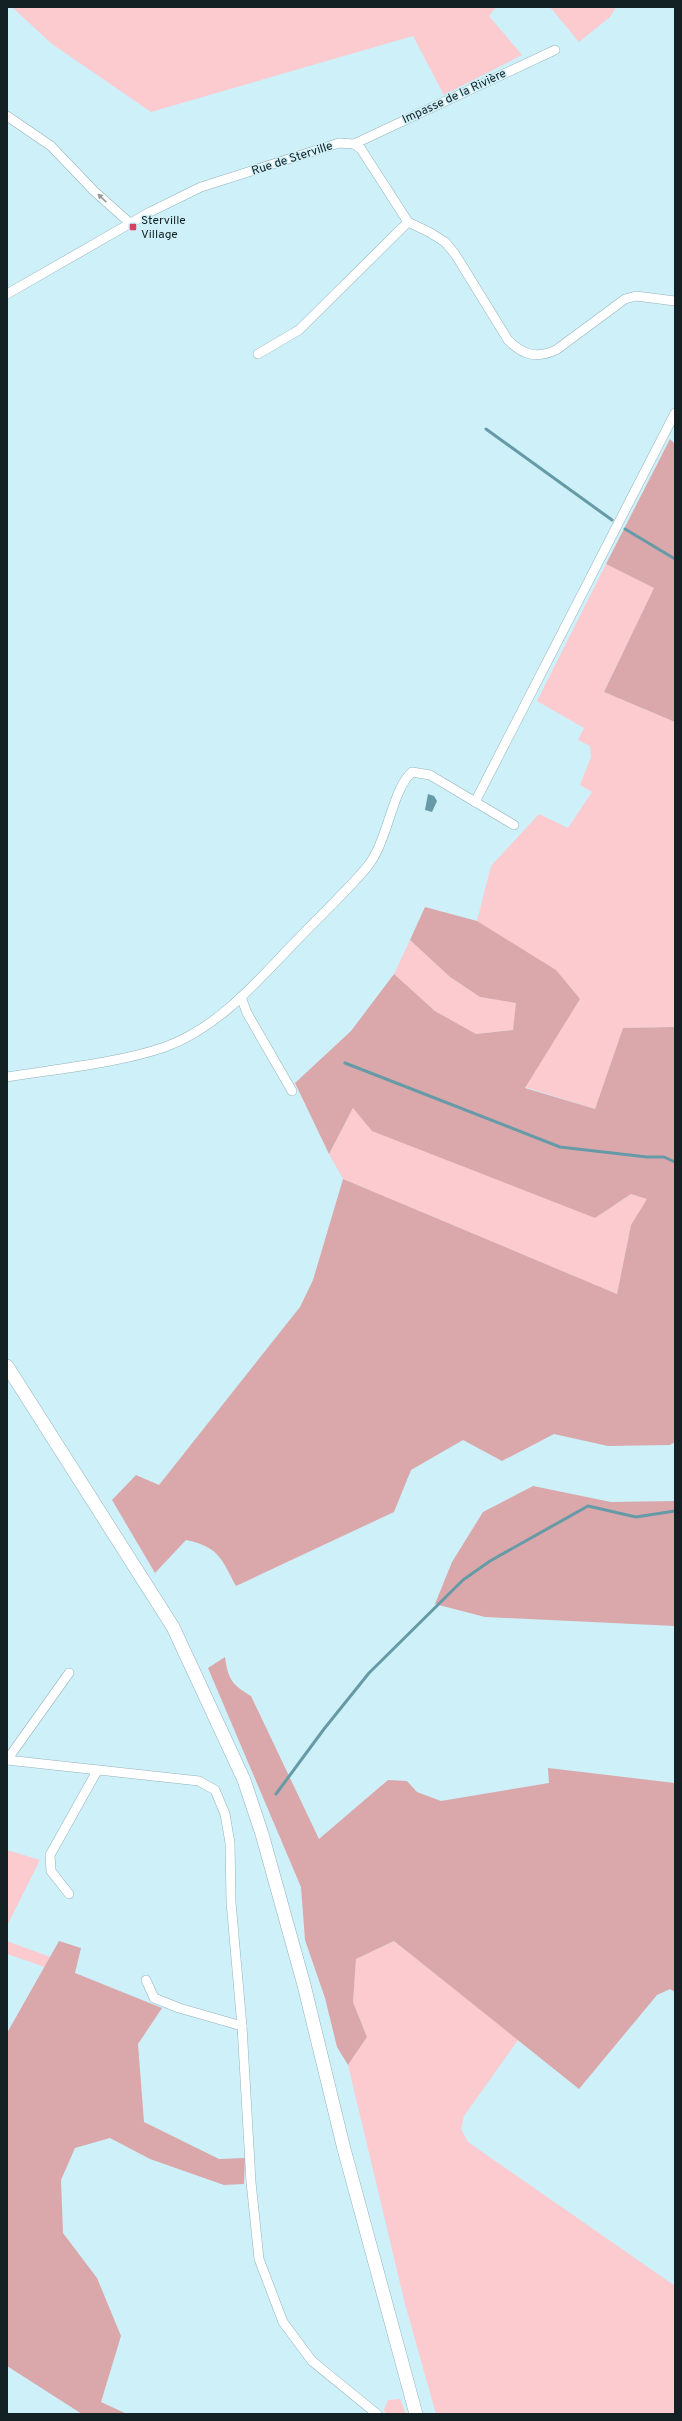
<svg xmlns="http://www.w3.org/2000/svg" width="682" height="2421" font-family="Overpass,sans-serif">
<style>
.green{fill:#fbcbcf}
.forest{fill:#daa8ab}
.water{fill:#659aa6}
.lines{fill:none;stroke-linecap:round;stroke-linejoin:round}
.stream{stroke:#659aa6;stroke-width:3}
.minor-casing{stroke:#93b3bb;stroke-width:10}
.secondary-casing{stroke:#93b3bb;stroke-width:14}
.minor{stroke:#fff;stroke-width:9}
.secondary{stroke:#fff;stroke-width:13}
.oneway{fill:#959b9c}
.poi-dot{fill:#d4435e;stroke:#cef0f9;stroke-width:1.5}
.labels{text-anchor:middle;stroke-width:3;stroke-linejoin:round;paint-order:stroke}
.street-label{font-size:12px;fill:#142124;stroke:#cef0f9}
.poi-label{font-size:12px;fill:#142124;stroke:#cef0f9;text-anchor:start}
</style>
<rect width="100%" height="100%" fill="#cef0f9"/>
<g class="green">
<polygon points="12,7 496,7 489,16 522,55 444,95 413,36 151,112 52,44"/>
<polygon points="550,7 616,7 610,17 579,42"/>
<polygon points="606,564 654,588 604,692 675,722 675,1027 623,1028 595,1109 525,1087 580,999 477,921 491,866 539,814 568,828 592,792 580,785 591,757 590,746 578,740 584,728 537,701"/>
<polygon points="410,940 450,977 480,997 517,1003 513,1030 476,1034 435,1011 394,974"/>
<polygon points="353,1108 595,1218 631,1194 648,1199 631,1225 617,1294 343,1179 329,1154"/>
<polygon points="7,1850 40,1860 7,1926"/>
<polygon points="7,1941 50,1957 45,1967 7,1954"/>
<polygon points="394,1941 518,2040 464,2116 461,2129 468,2142 675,2286 675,2414 436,2414 405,2304 348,2065 367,2037 353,2002 356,1959"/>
<polygon points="400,2399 406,2414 386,2414 384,2410 388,2400"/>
</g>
<g class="forest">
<polygon points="670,439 675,444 675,722 604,692 654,588 606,564"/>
<path d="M425 907 477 921 556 970 580 999 525 1088 595 1109 623 1028 675 1027V1442L670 1445 608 1446 554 1434 502 1461 463 1440 411 1470 394 1512 236 1586C221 1558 219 1547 186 1540L155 1573 112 1500 136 1475 159 1485 300 1307 313 1280 343 1179 617 1294 631 1225 647 1199 631 1194 595 1218 372 1131 353 1108 329 1154 295 1083 351 1031 394 974 435 1011 476 1034 513 1030 516 1003 480 997 450 977 410 940Z"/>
<polygon points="533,1486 611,1502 675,1501 675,1626 485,1617 435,1604 452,1562 483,1512"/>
<path d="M225 1657C228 1679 232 1685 251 1696L319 1839 388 1780 407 1781 417 1792 441 1801 549 1783 548 1768 675 1783V1992L670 1989 657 1995 579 2089 394 1941 356 1959 353 2002 367 2037 348 2065 337 2047 325 1998 305 1940 301 1887 208 1668Z"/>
<polygon points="59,1941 81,1948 75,1973 162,2008 138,2044 144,2122 219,2159 245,2158 244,2184 224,2185 150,2159 110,2138 75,2148 61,2180 63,2233 97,2278 121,2336 101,2402 127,2414 82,2414 7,2366 7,2033"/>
</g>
<polygon class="water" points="428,794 434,796 437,801 432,812 425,810"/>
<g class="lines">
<g class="stream">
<polyline points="486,429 612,520"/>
<polyline points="625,529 675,559"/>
<polyline points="345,1063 560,1147 647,1157 664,1157 675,1162"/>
<polyline points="276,1794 324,1729 369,1673 463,1580 490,1561 588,1506 636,1517 675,1511"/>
</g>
<g class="minor-casing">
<g id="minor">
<polyline points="7,116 51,146 94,191 131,224"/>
<polyline points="354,144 555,50"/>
<path d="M7 294 150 212 201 187 339 143 354 144 361 149 408 222 429 232 445 242 455 254 508 340C523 355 536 359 556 350L625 299 636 296 675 301"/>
<polyline points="258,354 299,330 408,222"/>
<polyline points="475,802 675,413"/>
<polyline points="241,997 247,1013 292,1091"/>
<path d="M7 1077C56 1069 119 1063 165 1047 220 1027 258 980 298 939 321 915 346 892 367 867 388 842 392 789 412 772L430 775 514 825"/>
<polyline points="7,1760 199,1781 215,1790 225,1814 230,1843 231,1902 242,2026 251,2182 259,2259 283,2322 312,2361 377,2414"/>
<polyline points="7,1760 69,1673"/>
<polyline points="69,1894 51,1871 50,1855 97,1771"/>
<polyline points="146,1980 154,1998 179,2008 242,2026"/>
</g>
</g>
<g class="secondary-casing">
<polyline id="secondary" points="7,1366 173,1627 244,1780 262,1834 304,1985 344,2149 416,2414"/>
</g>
<use href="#minor" class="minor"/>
<use href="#secondary" class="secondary"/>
</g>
<defs><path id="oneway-solid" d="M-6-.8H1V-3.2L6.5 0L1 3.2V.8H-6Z"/></defs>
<use class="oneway" href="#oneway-solid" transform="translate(102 198) rotate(-136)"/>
<rect class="poi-dot" x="129" y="223" width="8" height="8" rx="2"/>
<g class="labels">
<g class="street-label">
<text transform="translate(454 96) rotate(-25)" y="4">Impasse de la Rivière</text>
<text transform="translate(292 158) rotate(-18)" y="4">Rue de Sterville</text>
</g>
<g class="poi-label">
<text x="141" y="224">Sterville<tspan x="141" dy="14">Village</tspan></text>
</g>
</g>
<rect width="682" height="2421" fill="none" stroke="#142124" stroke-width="16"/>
</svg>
